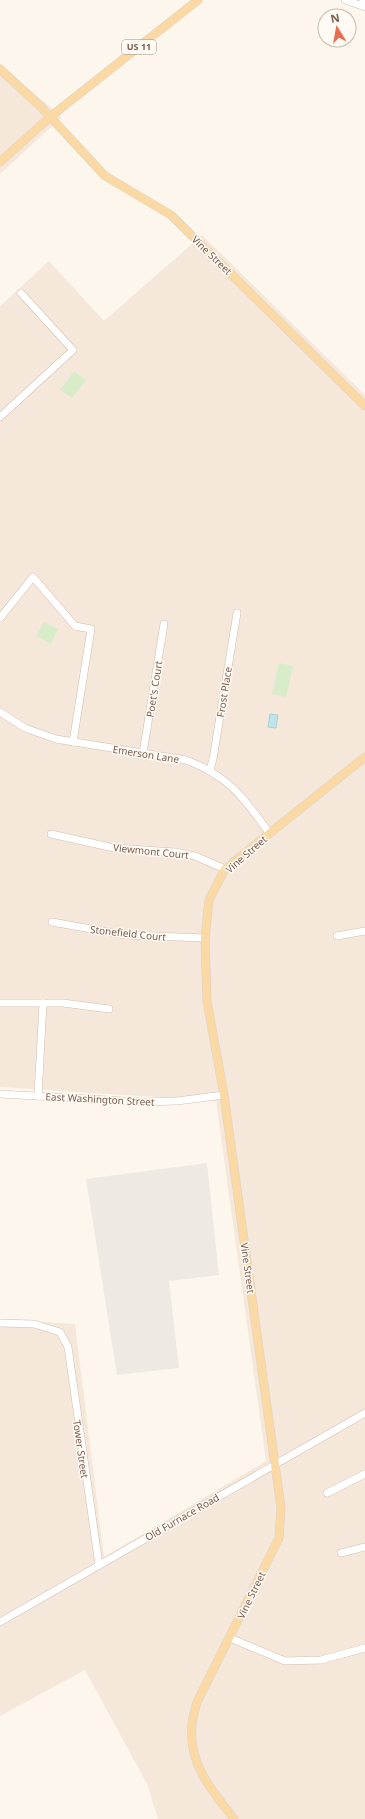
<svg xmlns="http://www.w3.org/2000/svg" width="365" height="1819" font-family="'Noto Sans',sans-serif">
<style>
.residential{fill:#f5e8da}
.industrial{fill:#efe9e4}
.green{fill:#d8ecc9}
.water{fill:#bfe3e8;stroke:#a5d3da}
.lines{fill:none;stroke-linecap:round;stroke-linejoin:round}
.minor-casing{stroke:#d1beb0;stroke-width:8}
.major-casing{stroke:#dad1cd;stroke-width:9}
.minor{stroke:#fff;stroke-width:7}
.major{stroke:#fbd9a5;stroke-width:8}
.labels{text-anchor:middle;stroke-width:3;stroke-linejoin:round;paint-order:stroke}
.shield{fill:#fffaf3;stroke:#a28b7f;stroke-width:1}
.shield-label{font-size:9px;font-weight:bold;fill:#7a5c4d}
.street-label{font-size:10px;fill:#7a5c4d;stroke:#fffaf3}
</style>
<rect width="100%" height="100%" fill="#fdf6ec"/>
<g class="residential">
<polygon points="0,64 62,117 0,174"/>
<polygon points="202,235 365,395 365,1819 158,1819 147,1784 85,1670 0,1716 0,1319 75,1324 104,1557 266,1461 216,1101 0,1087 0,306 49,261 104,321"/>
</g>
<polygon class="industrial" points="207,1163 219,1275 169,1281 179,1368 117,1375 86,1179"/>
<g class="green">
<polygon points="74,371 86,380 72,398 60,390"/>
<polygon points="44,622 58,629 51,644 36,636"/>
<polygon points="279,663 293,666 286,697 272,694"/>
</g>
<polygon class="water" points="270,714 278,715 276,728 268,727"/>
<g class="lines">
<g class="minor-casing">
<g id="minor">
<polyline points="345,0 365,7"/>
<polyline points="363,0 365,1"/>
<polyline points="0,417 73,350 21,293"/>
<polyline points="0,618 33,577 75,626 91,629 73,742"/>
<path d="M0 712 25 728 56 739 186 760C229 776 244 798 270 834"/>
<polyline points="143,753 164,624"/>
<polyline points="210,770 213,759 237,613"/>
<polyline points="51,834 114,848 174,852 195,856 225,869"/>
<polyline points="52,922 125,935 205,938"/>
<polyline points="337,936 365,931"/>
<polyline points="0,1003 63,1003 109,1009"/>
<polyline points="0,1094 143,1102 177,1101 224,1095"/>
<polyline points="38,1096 43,1003"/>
<polyline points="0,1323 34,1324 60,1332 68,1347 99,1565"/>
<polyline points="327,1493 365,1474"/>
<polyline points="341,1553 365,1547"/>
<polyline points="0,1622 365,1413"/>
<polyline points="230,1638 285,1661 321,1660 365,1648"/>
</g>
</g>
<g class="major-casing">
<g id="major">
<polyline points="0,69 42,108 105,176 171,215 365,406"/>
<polyline points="0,162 50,117 198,0"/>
<path d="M234 1819C213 1792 188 1764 192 1726 192 1718 195 1710 197 1702L279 1538 281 1508 224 1095 207 1001 205 938 209 900 225 869 365 757"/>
</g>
</g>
<use href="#minor" class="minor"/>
<use href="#major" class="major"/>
</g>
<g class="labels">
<rect class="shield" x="122" y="40" width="34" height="14" rx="3"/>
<g class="shield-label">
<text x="139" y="50">US 11</text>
</g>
<g class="street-label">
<text transform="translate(212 255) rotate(44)" y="4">Vine Street</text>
<text transform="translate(154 689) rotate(-81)" y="4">Poet's Court</text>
<text transform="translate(224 692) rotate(-81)" y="4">Frost Place</text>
<text transform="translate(146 754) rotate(9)" y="4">Emerson Lane</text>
<text transform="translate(151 851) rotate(6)" y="4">Viewmont Court</text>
<text transform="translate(246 854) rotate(-41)" y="4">Vine Street</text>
<text transform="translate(128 933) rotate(6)" y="4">Stonefield Court</text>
<text transform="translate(100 1099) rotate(3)" y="4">East Washington Street</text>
<text transform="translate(248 1268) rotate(82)" y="4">Vine Street</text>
<text transform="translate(81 1449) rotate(82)" y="4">Tower Street</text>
<text transform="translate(182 1517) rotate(-30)" y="4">Old Furnace Road</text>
<text transform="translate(251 1595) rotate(-64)" y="4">Vine Street</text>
</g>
</g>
<g transform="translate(337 28) rotate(349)"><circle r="19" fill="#fffaf3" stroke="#cabbb1"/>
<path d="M0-3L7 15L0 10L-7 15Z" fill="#e76f51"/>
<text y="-6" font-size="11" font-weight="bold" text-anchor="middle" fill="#7a5c4d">N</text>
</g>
</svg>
